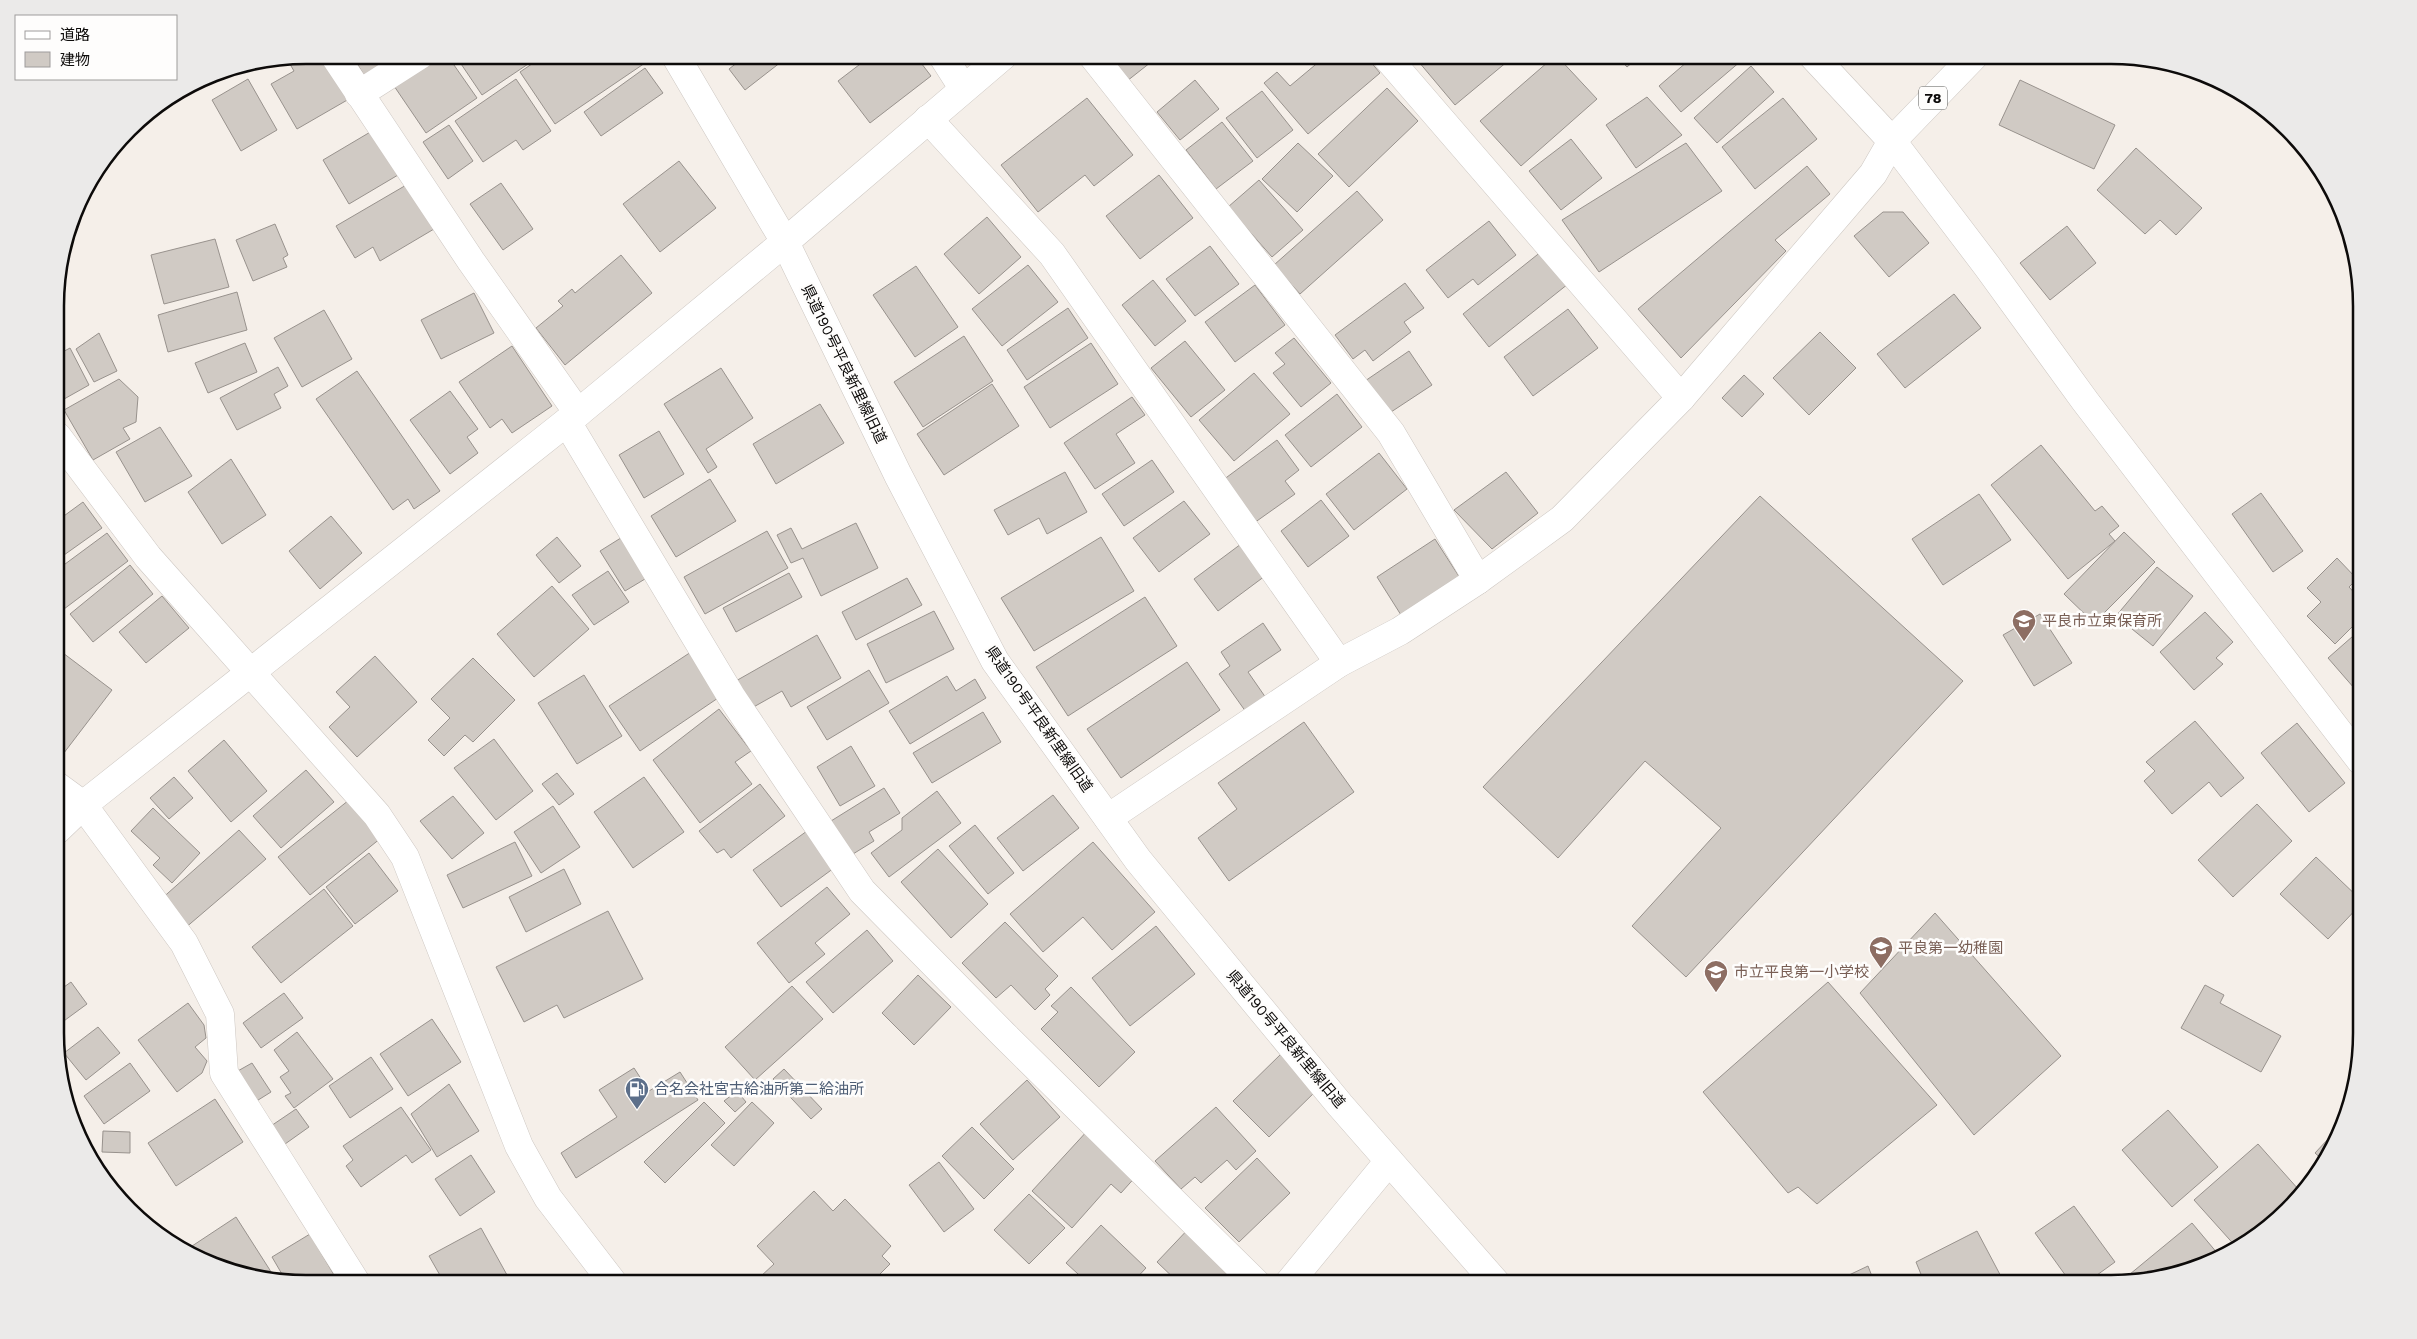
<svg xmlns="http://www.w3.org/2000/svg" width="2417" height="1339" font-family="'Work Sans','Noto Sans JP',sans-serif">
<style>
.building{fill:#d0cac4;stroke:#98928d}
.lines{fill:none;stroke-linecap:round;stroke-linejoin:round}
.minor-casing{stroke:#cdc7c2;stroke-width:29}
.major-casing{stroke:#cdc7c2;stroke-width:29}
.minor{stroke:#fff;stroke-width:28}
.major{stroke:#fff;stroke-width:28}
.labels{text-anchor:middle;stroke-width:5;stroke-linejoin:round;paint-order:stroke}
.shield{fill:#fefdfc;stroke:#555453;stroke-width:1}
.shield-label{font-size:14px;font-weight:bold;fill:#0d0b0a}
.street-label{font-size:15px;fill:#0d0b0a;stroke:#fefdfc}
.education-label{font-size:15px;fill:#785e54;stroke:#fefdfc;text-anchor:start}
.service-label{font-size:15px;fill:#4e5e75;stroke:#fefdfc;text-anchor:start}
.rim{fill:none;stroke:#0d0b0a;stroke-width:2.5}
</style>
<rect width="100%" height="100%" fill="#f5efe9"/>
<g class="building">
<polygon points="306,55 323,55 349,99 297,129 271,84 294,71 287,59"/>
<polygon points="352,55 401,55 365,77"/>
<polygon points="433,55 447,55 477,98 426,133 392,83"/>
<polygon points="455,55 530,55 534,60 482,95"/>
<polygon points="545,55 643,55 648,61 555,124 520,72"/>
<polygon points="726,55 740,55 731,61"/>
<polygon points="747,55 790,55 745,90 729,69"/>
<polygon points="872,55 915,55 931,76 870,123 838,81"/>
<polygon points="1106,55 1160,55 1127,81"/>
<polygon points="1327,55 1365,55 1380,73 1308,134 1264,83 1277,72 1290,86"/>
<polygon points="1413,55 1503,55 1508,61 1455,105"/>
<polygon points="1556,55 1597,99 1521,166 1480,121"/>
<polygon points="1616,55 1641,55 1627,67"/>
<polygon points="1695,55 1748,55 1681,112 1659,86"/>
<polygon points="1751,66 1774,92 1717,143 1694,118"/>
<polygon points="645,68 663,93 601,136 584,112"/>
<polygon points="248,79 277,130 241,151 212,100"/>
<polygon points="516,79 551,131 523,150 516,140 483,162 455,121"/>
<polygon points="1195,80 1219,109 1180,140 1157,112"/>
<polygon points="2020,80 2115,125 2094,169 1999,125"/>
<polygon points="2233,87 2271,115 2268,119 2230,92"/>
<polygon points="1387,88 1418,121 1349,187 1318,154"/>
<polygon points="1262,91 1293,130 1257,158 1226,118"/>
<polygon points="1647,97 1682,135 1636,168 1606,125"/>
<polygon points="1087,98 1133,155 1094,186 1085,175 1038,212 1001,165"/>
<polygon points="1783,98 1817,139 1755,189 1722,147"/>
<polygon points="1222,122 1253,161 1216,189 1186,150"/>
<polygon points="449,125 473,161 448,179 423,142"/>
<polygon points="372,131 398,175 349,204 323,160"/>
<polygon points="1571,139 1602,178 1561,210 1529,171"/>
<polygon points="1298,143 1333,176 1297,212 1262,179"/>
<polygon points="1686,143 1722,191 1599,272 1562,220"/>
<polygon points="2136,148 2202,208 2176,235 2160,220 2145,234 2097,190"/>
<polygon points="679,161 716,208 660,252 623,204"/>
<polygon points="1807,166 1830,194 1775,240 1786,251 1681,358 1638,309"/>
<polygon points="1159,175 1193,218 1140,259 1106,216"/>
<polygon points="1259,180 1303,230 1272,257 1228,207"/>
<polygon points="501,183 533,229 503,250 470,204"/>
<polygon points="408,184 434,229 380,261 373,247 355,258 336,226"/>
<polygon points="1357,191 1383,220 1300,294 1274,265"/>
<polygon points="1883,212 1903,212 1929,243 1889,277 1854,236"/>
<polygon points="987,217 1021,257 979,294 944,254"/>
<polygon points="1489,221 1516,255 1478,285 1473,279 1448,298 1426,270"/>
<polygon points="275,224 288,255 283,258 287,267 253,281 236,240"/>
<polygon points="2067,226 2096,263 2050,300 2020,263"/>
<polygon points="215,239 229,287 164,304 151,255"/>
<polygon points="1210,246 1239,284 1195,316 1166,279"/>
<polygon points="1542,251 1568,284 1489,347 1463,314"/>
<polygon points="621,255 652,293 565,365 536,328 563,306 558,301 572,289 575,293"/>
<polygon points="1028,265 1058,302 1002,346 972,309"/>
<polygon points="916,266 958,327 915,357 873,295"/>
<polygon points="1153,280 1186,321 1155,346 1122,305"/>
<polygon points="1405,283 1424,308 1404,322 1411,332 1373,361 1365,350 1353,359 1335,335"/>
<polygon points="1255,285 1285,325 1235,362 1205,322"/>
<polygon points="237,292 247,330 168,352 158,315"/>
<polygon points="474,293 494,333 441,359 421,320"/>
<polygon points="1954,294 1981,328 1905,388 1877,354"/>
<polygon points="1068,308 1088,338 1027,380 1007,350"/>
<polygon points="1568,309 1598,348 1533,396 1504,357"/>
<polygon points="324,310 352,359 302,387 274,338"/>
<polygon points="1820,332 1856,368 1809,415 1773,378"/>
<polygon points="99,333 117,371 94,382 76,349"/>
<polygon points="964,336 993,381 923,427 894,382"/>
<polygon points="1294,338 1331,383 1301,407 1273,373 1285,364 1275,353"/>
<polygon points="1185,341 1225,390 1191,417 1151,368"/>
<polygon points="245,343 257,372 208,393 195,363"/>
<polygon points="1091,343 1118,384 1050,428 1024,387"/>
<polygon points="512,346 552,406 512,433 502,419 490,428 459,382"/>
<polygon points="70,348 89,385 57,403 57,355"/>
<polygon points="1409,351 1432,385 1388,414 1365,381"/>
<polygon points="278,367 288,386 274,394 281,408 237,430 220,398"/>
<polygon points="721,368 753,418 706,449 717,467 708,473 664,404"/>
<polygon points="357,371 440,491 414,509 408,499 393,510 316,399"/>
<polygon points="1254,373 1290,414 1234,461 1199,420"/>
<polygon points="1744,375 1764,394 1742,417 1722,398"/>
<polygon points="119,379 138,397 136,422 123,428 130,439 93,460 64,410"/>
<polygon points="992,384 1019,426 944,475 917,434"/>
<polygon points="450,391 478,429 467,437 478,453 450,474 410,420"/>
<polygon points="1337,394 1362,427 1311,467 1285,435"/>
<polygon points="1132,397 1145,415 1116,434 1135,463 1095,489 1064,443"/>
<polygon points="820,404 844,443 776,484 753,444"/>
<polygon points="160,427 192,476 145,502 116,452"/>
<polygon points="659,431 684,474 644,498 619,455"/>
<polygon points="1277,440 1299,470 1285,481 1295,494 1254,523 1223,480"/>
<polygon points="2041,445 2095,511 2102,506 2119,526 2109,534 2115,541 2068,579 1991,485"/>
<polygon points="1379,453 1407,489 1354,530 1326,494"/>
<polygon points="231,459 266,515 222,544 188,492"/>
<polygon points="1152,460 1174,492 1124,526 1102,494"/>
<polygon points="1065,472 1087,512 1047,534 1039,518 1008,535 994,510"/>
<polygon points="1506,472 1538,513 1492,549 1454,510"/>
<polygon points="710,479 736,521 676,557 651,516"/>
<polygon points="2261,493 2303,551 2273,572 2232,514"/>
<polygon points="1979,494 2011,540 1943,585 1912,539"/>
<polygon points="1760,496 1963,681 1686,977 1632,926 1721,828 1645,761 1558,858 1483,787"/>
<polygon points="1321,500 1349,536 1308,567 1281,531"/>
<polygon points="1184,501 1210,534 1159,572 1133,538"/>
<polygon points="83,502 102,528 57,560 57,521"/>
<polygon points="331,516 362,553 320,589 289,551"/>
<polygon points="856,523 878,568 821,596 803,558 791,563 777,535 791,528 802,549"/>
<polygon points="2361,525 2361,541 2354,535"/>
<polygon points="767,531 788,568 705,614 684,577"/>
<polygon points="2124,532 2155,562 2094,623 2064,594"/>
<polygon points="107,533 128,561 60,612 57,609 57,570"/>
<polygon points="624,536 650,576 625,591 600,551"/>
<polygon points="557,537 581,566 559,583 536,555"/>
<polygon points="1101,537 1134,591 1034,651 1001,598"/>
<polygon points="1435,539 1460,578 1401,615 1377,577"/>
<polygon points="1241,544 1265,576 1218,611 1194,579"/>
<polygon points="2337,558 2357,579 2349,587 2361,600 2361,618 2335,644 2307,616 2321,602 2307,588"/>
<polygon points="130,565 153,594 93,642 70,614"/>
<polygon points="2157,567 2193,596 2153,646 2116,616"/>
<polygon points="608,571 629,602 594,625 572,595"/>
<polygon points="789,573 802,597 736,632 723,608"/>
<polygon points="907,578 922,605 856,640 842,612"/>
<polygon points="552,586 589,629 534,677 497,634"/>
<polygon points="162,596 189,628 146,663 119,632"/>
<polygon points="1145,597 1177,646 1068,716 1036,667"/>
<polygon points="934,611 954,649 886,683 867,644"/>
<polygon points="2205,612 2233,642 2216,658 2223,664 2194,690 2160,652"/>
<polygon points="2040,614 2072,663 2034,686 2003,635"/>
<polygon points="1263,623 1281,650 1248,672 1266,698 1246,712 1219,674 1230,666 1221,652"/>
<polygon points="2361,629 2361,696 2328,658"/>
<polygon points="817,635 841,678 791,707 782,691 750,709 734,682"/>
<polygon points="691,652 721,696 640,751 609,706"/>
<polygon points="63,653 112,690 57,762 57,661"/>
<polygon points="375,656 417,702 357,757 329,727 350,707 336,692"/>
<polygon points="473,658 515,700 473,742 465,735 444,756 428,740 450,718 431,699"/>
<polygon points="1187,662 1220,710 1121,778 1087,729"/>
<polygon points="869,670 889,703 827,740 807,707"/>
<polygon points="584,675 622,736 577,764 538,703"/>
<polygon points="947,676 956,691 975,679 986,698 910,744 889,711"/>
<polygon points="719,709 751,751 735,762 752,784 700,823 653,760"/>
<polygon points="983,712 1001,742 932,783 913,753"/>
<polygon points="2195,721 2244,778 2221,797 2209,782 2172,814 2144,781 2155,771 2146,762"/>
<polygon points="1304,722 1354,792 1229,881 1198,838 1237,809 1218,783"/>
<polygon points="2297,723 2345,783 2309,812 2261,753"/>
<polygon points="494,739 533,791 496,820 454,768"/>
<polygon points="224,740 267,791 231,822 188,771"/>
<polygon points="851,746 875,786 840,806 817,767"/>
<polygon points="306,770 334,802 281,848 253,816"/>
<polygon points="557,773 574,794 559,805 542,784"/>
<polygon points="174,777 193,798 169,819 150,798"/>
<polygon points="644,777 684,832 633,868 594,812"/>
<polygon points="760,784 785,816 731,858 724,849 717,853 699,831"/>
<polygon points="884,788 900,813 869,832 874,841 853,854 831,821"/>
<polygon points="937,791 961,823 889,877 871,853 902,830 902,818"/>
<polygon points="1053,795 1079,828 1023,871 997,838"/>
<polygon points="453,796 484,833 452,859 420,821"/>
<polygon points="349,800 381,838 310,895 278,857"/>
<polygon points="2257,804 2292,841 2233,897 2198,860"/>
<polygon points="553,806 580,847 541,873 514,832"/>
<polygon points="153,808 200,853 172,883 153,865 160,858 131,831"/>
<polygon points="975,825 1014,873 988,894 949,846"/>
<polygon points="239,830 266,859 184,929 159,901"/>
<polygon points="807,831 834,868 781,907 753,870"/>
<polygon points="515,842 532,876 463,908 447,875"/>
<polygon points="1093,842 1155,912 1112,950 1083,917 1043,952 1010,914"/>
<polygon points="938,849 988,904 951,938 901,882"/>
<polygon points="369,853 398,891 355,924 326,887"/>
<polygon points="2316,857 2361,900 2361,904 2328,939 2280,894"/>
<polygon points="564,869 581,904 526,932 509,897"/>
<polygon points="827,887 850,914 815,943 825,954 789,983 757,943"/>
<polygon points="324,889 353,926 281,983 252,947"/>
<polygon points="608,911 643,979 564,1018 557,1005 524,1022 496,967"/>
<polygon points="1935,913 2061,1056 1974,1135 1860,993"/>
<polygon points="1005,922 1058,976 1045,989 1050,995 1035,1010 1011,985 996,998 962,963"/>
<polygon points="1156,926 1195,974 1130,1026 1092,978"/>
<polygon points="867,930 893,961 833,1013 806,982"/>
<polygon points="57,952 64,961 57,966"/>
<polygon points="918,975 951,1007 914,1045 882,1013"/>
<polygon points="71,982 87,1004 57,1026 57,992"/>
<polygon points="1828,982 1937,1105 1817,1204 1798,1187 1788,1193 1703,1092"/>
<polygon points="2205,985 2224,995 2220,1003 2281,1036 2261,1072 2181,1028"/>
<polygon points="792,986 823,1019 755,1080 725,1047"/>
<polygon points="1071,987 1135,1052 1099,1087 1041,1029 1058,1012 1051,1006"/>
<polygon points="284,993 303,1018 261,1048 243,1023"/>
<polygon points="188,1003 204,1025 206,1038 195,1047 207,1061 202,1073 177,1092 138,1040"/>
<polygon points="432,1019 461,1062 408,1096 380,1054"/>
<polygon points="98,1027 120,1053 86,1080 64,1053"/>
<polygon points="297,1032 333,1079 294,1108 285,1096 291,1093 280,1077 289,1071 274,1050"/>
<polygon points="1282,1053 1318,1089 1269,1137 1233,1101"/>
<polygon points="371,1057 393,1089 350,1118 329,1086"/>
<polygon points="130,1063 150,1091 104,1124 84,1096"/>
<polygon points="252,1063 271,1092 255,1102 236,1072"/>
<polygon points="634,1068 649,1091 680,1072 698,1100 576,1178 561,1153 617,1117 599,1090"/>
<polygon points="784,1069 822,1109 811,1119 773,1079"/>
<polygon points="1027,1080 1060,1117 1013,1160 980,1124"/>
<polygon points="449,1084 479,1131 437,1157 411,1114"/>
<polygon points="737,1091 746,1102 735,1112 724,1101"/>
<polygon points="215,1099 243,1142 176,1186 148,1143"/>
<polygon points="704,1102 725,1123 665,1183 644,1162"/>
<polygon points="752,1102 774,1123 734,1166 711,1145"/>
<polygon points="401,1107 431,1150 412,1163 406,1155 361,1187 346,1166 353,1160 343,1146"/>
<polygon points="1216,1107 1256,1151 1236,1170 1227,1160 1201,1183 1195,1177 1181,1189 1155,1161"/>
<polygon points="296,1109 309,1127 278,1149 265,1130"/>
<polygon points="2168,1110 2218,1167 2172,1207 2122,1150"/>
<polygon points="2343,1123 2329,1158 2325,1162 2315,1153"/>
<polygon points="972,1127 1014,1169 984,1199 942,1156"/>
<polygon points="1089,1129 1138,1174 1121,1193 1111,1184 1072,1228 1032,1191"/>
<polygon points="103,1131 130,1132 130,1153 102,1152"/>
<polygon points="2258,1144 2299,1190 2310,1182 2289,1210 2238,1249 2194,1200"/>
<polygon points="471,1155 495,1192 460,1216 435,1179"/>
<polygon points="1257,1158 1290,1193 1239,1242 1205,1208"/>
<polygon points="939,1162 974,1209 944,1232 909,1185"/>
<polygon points="814,1191 833,1211 845,1199 891,1246 882,1256 890,1264 870,1284 764,1284 759,1278 774,1264 757,1246"/>
<polygon points="1029,1194 1065,1228 1029,1264 994,1230"/>
<polygon points="2074,1206 2115,1262 2086,1283 2071,1283 2035,1233"/>
<polygon points="236,1217 275,1278 272,1280 241,1276 183,1252"/>
<polygon points="2192,1223 2218,1254 2207,1264 2191,1271 2128,1283 2124,1279"/>
<polygon points="1193,1224 1238,1284 1180,1284 1157,1262"/>
<polygon points="1101,1225 1146,1268 1131,1284 1089,1284 1066,1263"/>
<polygon points="481,1228 512,1284 445,1284 429,1256"/>
<polygon points="1977,1231 2005,1284 1925,1284 1916,1262"/>
<polygon points="310,1234 337,1280 330,1284 286,1281 272,1257"/>
<polygon points="1868,1266 1875,1284 1830,1284"/>
</g>
<g class="lines">
<g class="minor-casing">
<g id="minor">
<polyline points="334,55 471,261 578,413"/>
<polyline points="675,55 785,242 898,475 995,661 1138,860 1340,1105 1497,1284"/>
<polyline points="942,55 963,88"/>
<polyline points="1092,55 1391,433 1478,580"/>
<polyline points="1385,55 1681,398"/>
<polyline points="359,94 420,55"/>
<polyline points="928,119 1052,254 1339,663"/>
<polyline points="567,422 731,696 862,891 1003,1034 1257,1284"/>
<polyline points="57,436 148,557 377,815 405,857 519,1146 548,1198 614,1284"/>
<polyline points="57,786 83,805 184,943 220,1014 224,1073 357,1284"/>
<polyline points="1108,818 1339,663 1400,631 1478,580 1562,519 1681,398 1873,174 1892,141 1987,266 2085,401 2361,761"/>
<polyline points="57,830 83,805 578,413 785,242 1004,55"/>
<polyline points="1288,1284 1389,1161"/>
</g>
</g>
<g class="major-casing">
<polyline id="major" points="1812,55 1892,141 1975,55"/>
</g>
<use href="#minor" class="minor"/>
<use href="#major" class="major"/>
</g>
<defs>
<g id="school-pin" transform="scale(1.25)"><path d="M0 17L-7.5 6A9.5 9.5 0 1 1 7.5 6Z" fill="#8d6e63" stroke="#fefdfc"/><path d="M0-5L7-2L0 1L-7-2ZM-4 1L0 2.5L4 1V4Q0 6-4 4Z" fill="#fff"/></g>
<g id="fuel-pin" transform="scale(1.25)"><path d="M0 17L-7.5 6A9.5 9.5 0 1 1 7.5 6Z" fill="#5c6f8a" stroke="#fefdfc"/><path d="M-5.5-6h7V0h2V4h1.3V-2.5L3-4.5l.8-.8L6-3V5H2.5V1h-1V6h-7ZM-4.2-4.7v3.2H.2V-4.7Z" fill="#fff"/></g>
</defs>
<g fill-rule="evenodd">
<use href="#school-pin" x="2024" y="621"/>
<use href="#school-pin" x="1881" y="948"/>
<use href="#school-pin" x="1716" y="972"/>
<use href="#fuel-pin" x="637" y="1089"/>
</g>
<g class="labels">
<rect class="shield" x="1919" y="86.5" width="28" height="23" rx="4"/>
<g class="shield-label">
<text x="1933" y="103">78</text>
</g>
<g class="street-label">
<text transform="translate(844 364) rotate(64)" y="5">県道190号平良新里線旧道</text>
<text transform="translate(1039 719) rotate(55)" y="5">県道190号平良新里線旧道</text>
<text transform="translate(1286 1039) rotate(50)" y="5">県道190号平良新里線旧道</text>
</g>
<g class="education-label">
<text x="2042" y="626">平良市立東保育所</text>
<text x="1898" y="953">平良第一幼稚園</text>
<text x="1734" y="977">市立平良第一小学校</text>
</g>
<g class="service-label">
<text x="654" y="1094">合名会社宮古給油所第二給油所</text>
</g>
</g>
<path d="M0 0H2417V1339H0ZM306 64H2111A242 242 0 0 1 2353 306V1033A242 242 0 0 1 2111 1275H306A242 242 0 0 1 64 1033V306A242 242 0 0 1 306 64Z" fill="#ebeae9" fill-rule="evenodd"/>
<path class="rim" d="M306 64H2111A242 242 0 0 1 2353 306V1033A242 242 0 0 1 2111 1275H306A242 242 0 0 1 64 1033V306A242 242 0 0 1 306 64Z"/>
<rect x="15" y="15" width="162" height="65" fill="#fefdfc" stroke="#9e9c9b"/>
<rect x="25" y="31" width="25" height="8" fill="#ffffff" stroke="#9e9c9b"/>
<text x="60" y="40" font-size="15" fill="#0d0b0a">道路</text>
<rect x="25" y="52" width="25" height="15" fill="#d0cac4" stroke="#9e9c9b"/>
<text x="60" y="65" font-size="15" fill="#0d0b0a">建物</text>
</svg>
